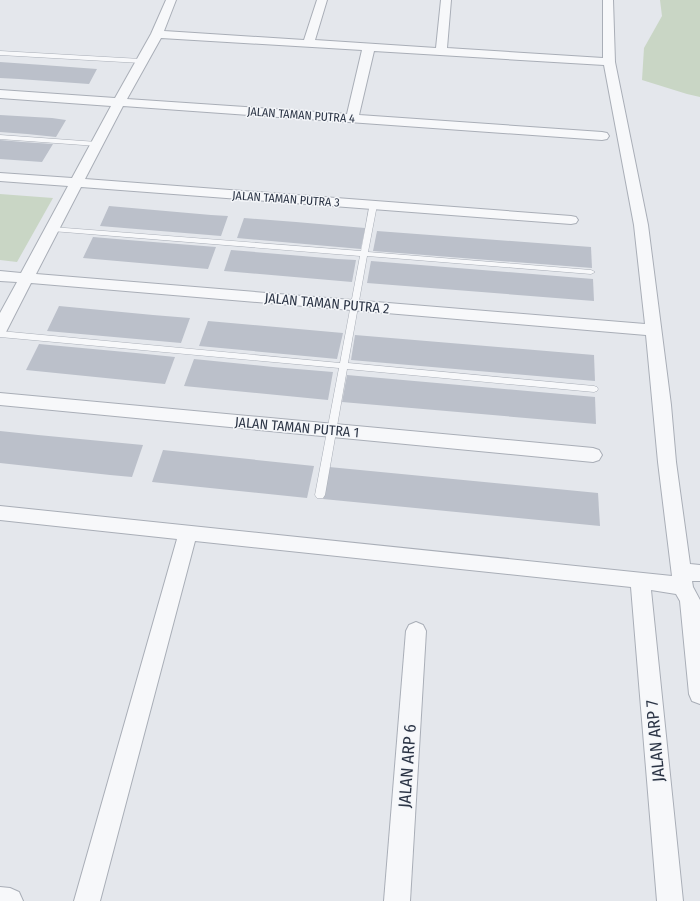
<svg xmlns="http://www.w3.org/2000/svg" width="700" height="901" font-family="'Fira Sans Condensed',sans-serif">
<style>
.green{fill:#c9d6c5}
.building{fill:#bbc0ca}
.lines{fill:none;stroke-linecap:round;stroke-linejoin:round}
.lane-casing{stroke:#a9aeb7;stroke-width:1}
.street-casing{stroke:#a9aeb7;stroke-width:2}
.lane{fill:#f7f8fa;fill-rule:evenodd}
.street{fill:#f7f8fa;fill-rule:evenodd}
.labels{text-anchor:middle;stroke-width:3;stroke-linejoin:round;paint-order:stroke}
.far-street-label{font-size:12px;fill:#2b3445;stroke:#f4f6f9}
.street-label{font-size:14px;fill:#2b3445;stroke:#f4f6f9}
.near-street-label{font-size:17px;fill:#2b3445;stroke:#f4f6f9}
</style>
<rect width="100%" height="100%" fill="#e4e7ec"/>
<g class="green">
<polygon points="660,0 700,0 700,97 687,94 642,80 644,48 662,16"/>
<polygon points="0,194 53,198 17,262 0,260"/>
</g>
<g class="building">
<polygon points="0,62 43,65 97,69 89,84 19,79 0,78"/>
<polygon points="0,115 52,118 66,120 56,137 27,134 0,132"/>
<polygon points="0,140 23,142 53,144 42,162 0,159"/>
<polygon points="109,206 211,215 228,216 221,236 100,226"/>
<polygon points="244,218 296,222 365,228 361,249 237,238"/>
<polygon points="377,231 591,247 592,268 373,251"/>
<polygon points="93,237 128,240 216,247 208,269 83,258"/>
<polygon points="231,250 338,259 356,260 352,282 224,271"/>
<polygon points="371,261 593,279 594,301 367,283"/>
<polygon points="59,306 153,315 190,318 181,343 47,331"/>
<polygon points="208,321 265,326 343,333 337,359 199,346"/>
<polygon points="355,335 594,355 595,381 351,360"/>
<polygon points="39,344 136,353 175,357 165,384 26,370"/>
<polygon points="194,359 273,367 333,372 328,400 184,386"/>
<polygon points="347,375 595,397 596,424 342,402"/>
<polygon points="0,431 38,435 143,445 132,477 110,475 0,463"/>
<polygon points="163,450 314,466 307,498 152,482"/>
<polygon points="329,467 598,493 600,526 323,499"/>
</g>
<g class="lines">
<g class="lane-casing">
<g id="lane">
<polygon points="0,51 141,59 144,61 141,63 0,55"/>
<polygon points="0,135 97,142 100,144 97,146 0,139"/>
<polygon points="370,203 376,203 377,205 368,252 591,270 595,272 591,274 367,256 348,363 594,386 597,387 598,389 597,391 594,392 347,369 325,495 323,498 317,498 315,495 339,368 0,337 0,331 340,363 360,256 52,231 48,229 52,227 361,251"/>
</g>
</g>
<g class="street-casing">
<g id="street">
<path d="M166 0H176L164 31 304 40 317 0H327L315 40 436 48 441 0H451L447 48 603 58V0H613L615 62 648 225 671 405 676 462 690 564 700 565V581H692L693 587 700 600V704L692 701 689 694 680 601 676 594 651 590 683 901H657L631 587 195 541 100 901H74L177 539 0 520V506L672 576 658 462 646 335 31 283 6 332 0 333V313L17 282 0 281V271L21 273 68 186 0 181V173L72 178 111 106 0 98V90L115 98 151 34ZM161 38 362 50 347 114 127 99ZM374 51 604 65 634 225 645 324 36 274 81 187 571 224 576 223 578 220 576 217 571 216 85 179 123 106 602 140 607 139 609 136 607 133 602 132 359 115Z"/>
<polygon points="0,393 593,448 599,450 602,455 599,460 593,462 0,405"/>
<polygon points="416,622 423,625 426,631 410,901 384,901 406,631 409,625"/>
<polygon points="0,887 10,888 19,892 23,901 0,901"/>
</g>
</g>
<use href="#lane" class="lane"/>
<use href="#street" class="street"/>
</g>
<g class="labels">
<g class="far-street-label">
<text transform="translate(301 115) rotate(4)" y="4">JALAN TAMAN PUTRA 4</text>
<text transform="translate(286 199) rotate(4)" y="4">JALAN TAMAN PUTRA 3</text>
</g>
<g class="street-label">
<text transform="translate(327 303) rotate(5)" y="5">JALAN TAMAN PUTRA 2</text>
<text transform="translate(297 427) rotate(5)" y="5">JALAN TAMAN PUTRA 1</text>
</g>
<g class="near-street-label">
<text transform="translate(655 741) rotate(-95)" y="6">JALAN ARP 7</text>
<text transform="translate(407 766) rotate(-86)" y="6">JALAN ARP 6</text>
</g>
</g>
</svg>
